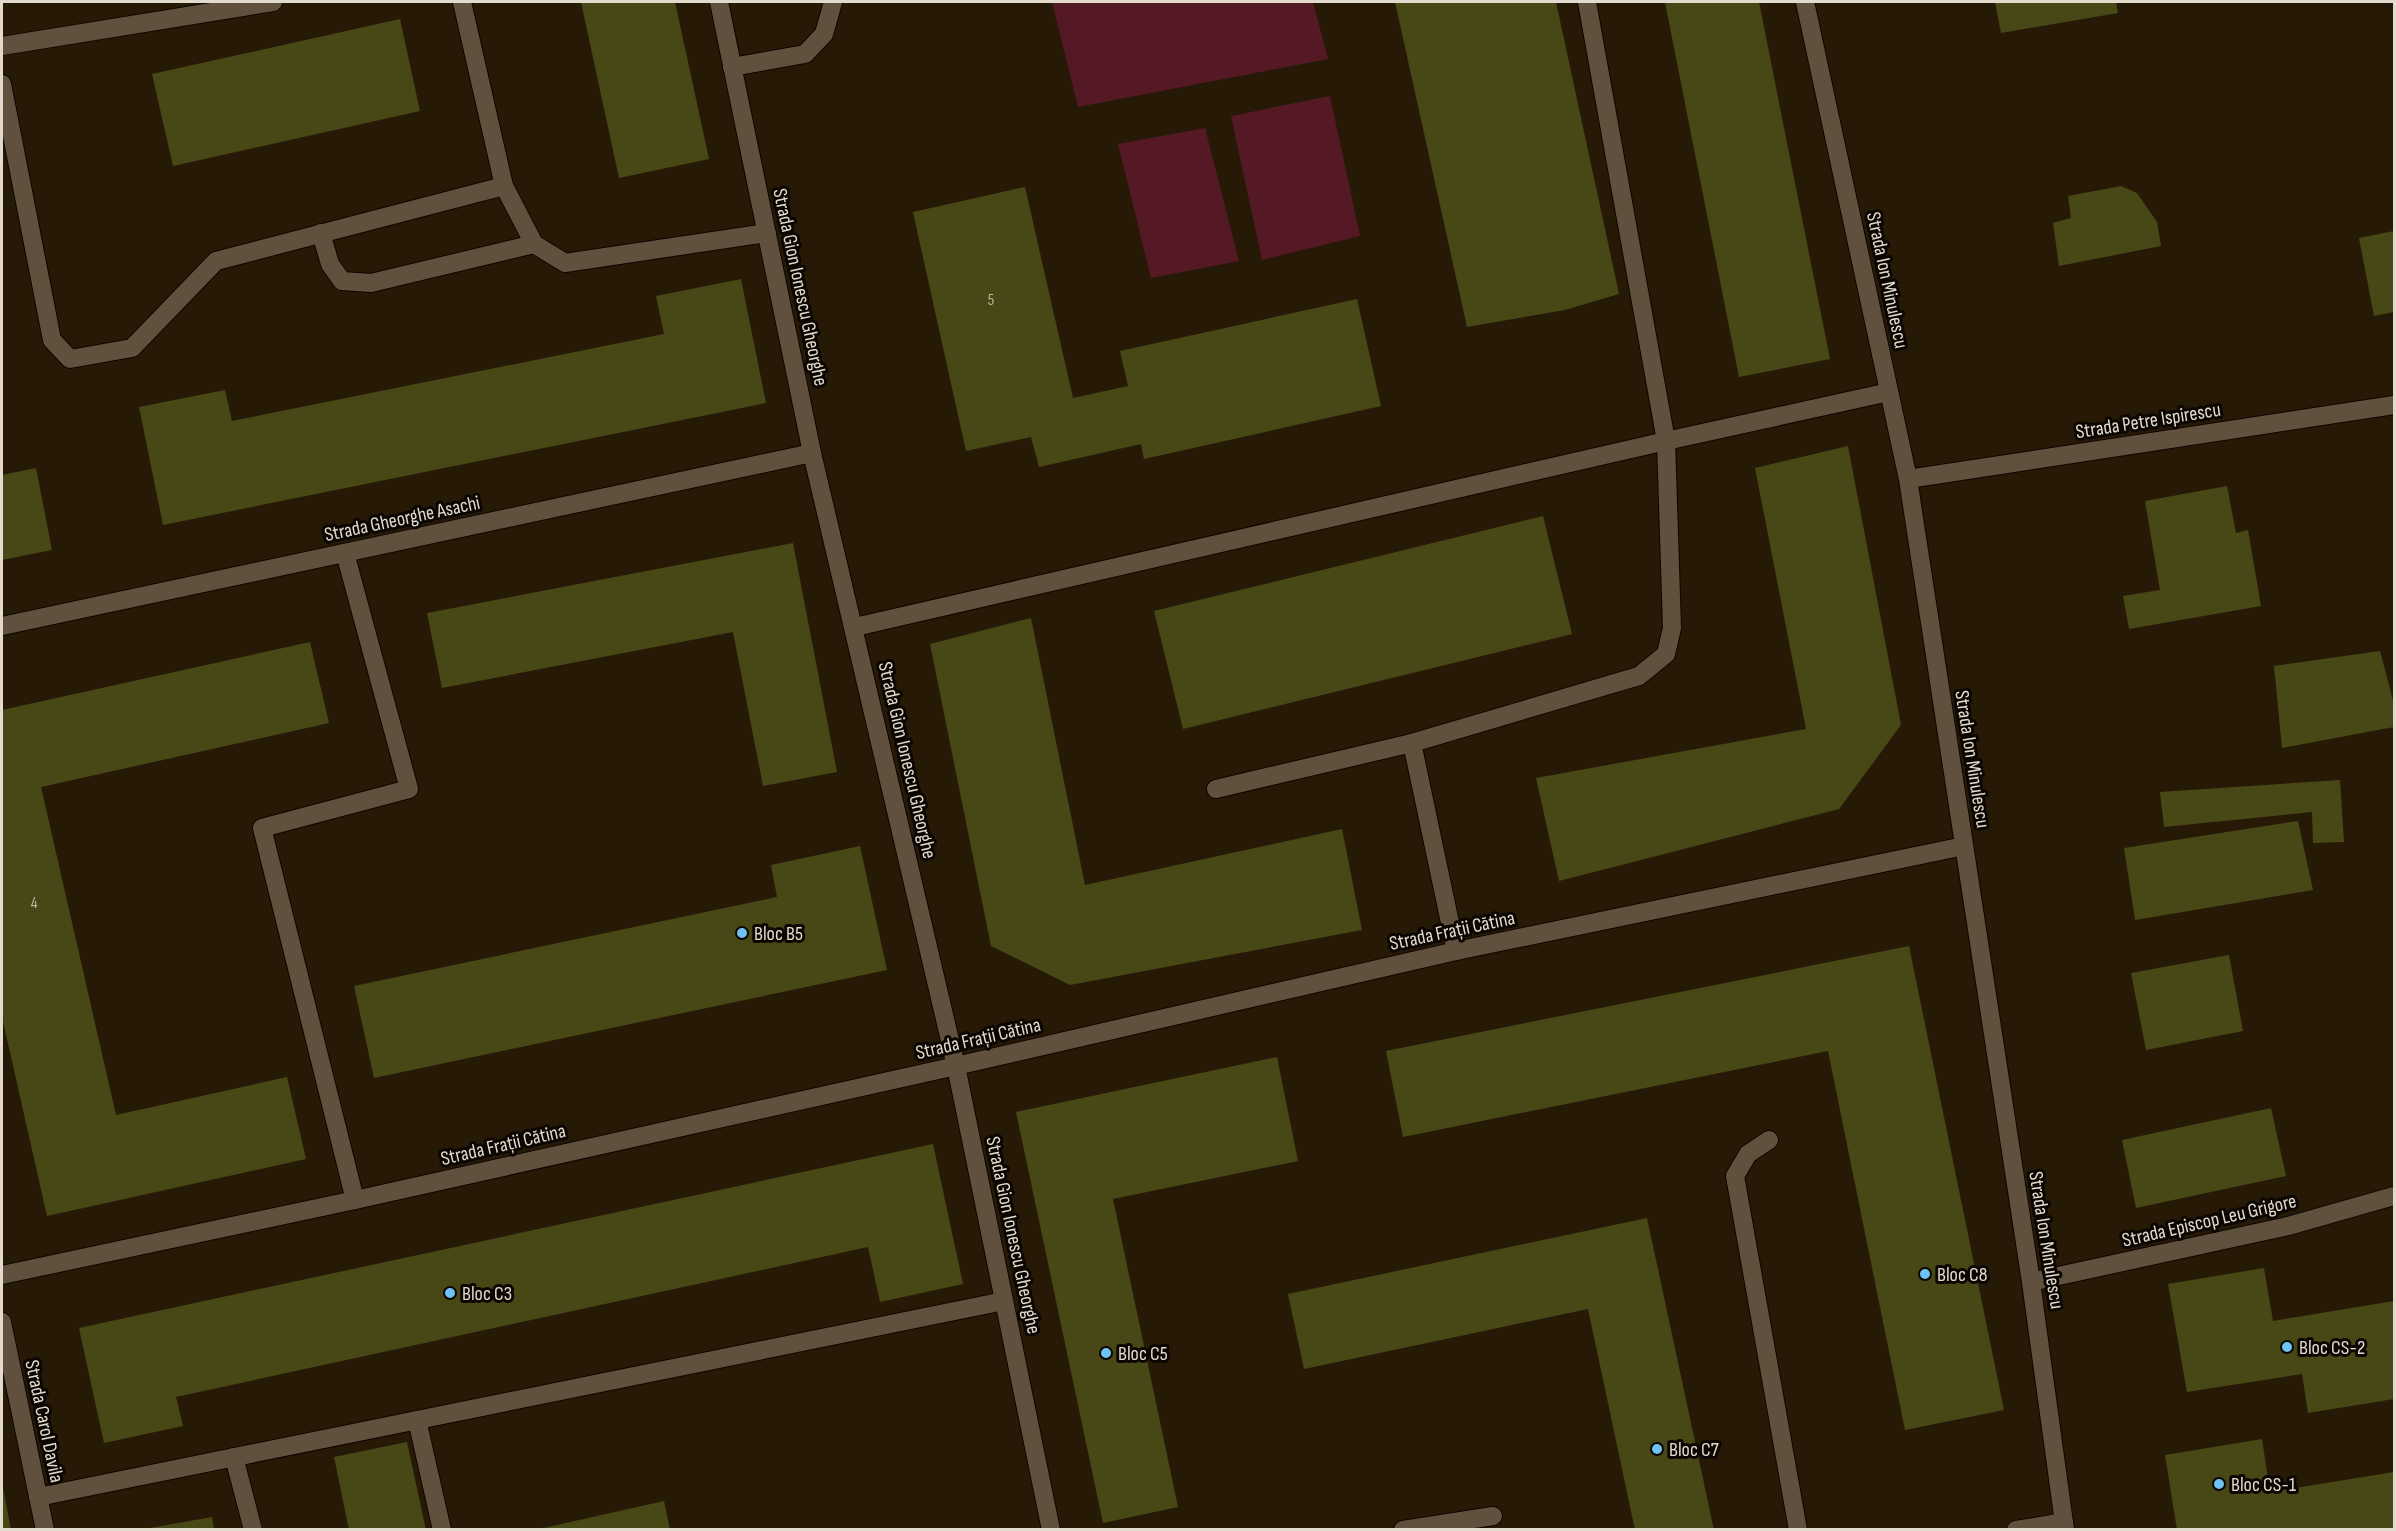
<svg xmlns="http://www.w3.org/2000/svg" width="2396" height="1531" font-family="'Sofia Sans Condensed',sans-serif">
<style>
.green{fill:#541924}
.building{fill:#484816}
.lines{fill:none;stroke-linecap:round;stroke-linejoin:round}
.minor-casing{stroke:#0f0500;stroke-width:20}
.minor{stroke:#5f513d;stroke-width:18}
.poi-dot{fill:#6fc2f4;stroke:#0b0602;stroke-width:2}
.labels{text-anchor:middle;stroke-width:6;stroke-linejoin:round;paint-order:stroke}
.number-label{font-size:16px;fill:#bcb6a0}
.street-label{font-size:20px;fill:#e3dace;stroke:#0b0602}
.poi-label{font-size:20px;fill:#e3dace;stroke:#0b0602;text-anchor:start}
</style>
<rect width="100%" height="100%" fill="#261a07"/>
<g class="green">
<polygon points="1052,2 1313,2 1328,59 1078,107"/>
<polygon points="1330,96 1360,236 1262,260 1231,116"/>
<polygon points="1205,128 1239,261 1151,278 1118,144"/>
</g>
<g class="building">
<polygon points="581,2 675,2 709,159 619,178"/>
<polygon points="1395,2 1556,2 1619,294 1565,310 1467,327"/>
<polygon points="1665,2 1759,2 1830,359 1739,377"/>
<polygon points="1995,2 2116,2 2118,13 2001,33"/>
<polygon points="400,19 420,111 173,166 152,74"/>
<polygon points="2121,186 2137,193 2157,222 2161,246 2059,266 2053,223 2071,218 2068,196"/>
<polygon points="1025,187 1073,398 1128,386 1120,351 1357,299 1381,406 1144,459 1141,444 1039,467 1031,437 966,451 913,212"/>
<polygon points="2394,231 2394,312 2374,316 2359,238"/>
<polygon points="741,279 766,403 163,525 139,407 225,390 232,421 664,334 656,296"/>
<polygon points="1848,446 1901,725 1839,809 1559,881 1536,778 1806,729 1755,468"/>
<polygon points="36,468 52,550 2,560 2,475"/>
<polygon points="2227,486 2236,533 2248,530 2261,606 2129,629 2123,596 2160,590 2145,501"/>
<polygon points="1543,516 1572,634 1183,729 1154,611"/>
<polygon points="793,543 837,772 763,786 733,632 442,688 427,613"/>
<polygon points="1031,618 1085,885 1342,829 1362,930 1070,985 991,946 930,644"/>
<polygon points="310,642 329,723 41,787 116,1115 287,1077 306,1159 47,1216 2,1017 2,710"/>
<polygon points="2380,651 2394,704 2394,727 2282,748 2274,666"/>
<polygon points="2340,780 2344,842 2313,843 2312,812 2164,827 2160,792"/>
<polygon points="2298,821 2313,890 2135,920 2124,848"/>
<polygon points="860,846 887,970 374,1078 354,986 777,897 771,865"/>
<polygon points="1909,946 2004,1410 1905,1430 1828,1051 1403,1137 1386,1051"/>
<polygon points="2229,955 2243,1031 2146,1050 2131,973"/>
<polygon points="1277,1057 1298,1161 1113,1199 1178,1507 1103,1523 1016,1112"/>
<polygon points="2271,1108 2286,1176 2136,1208 2122,1140"/>
<polygon points="933,1144 963,1284 880,1302 868,1247 176,1397 183,1426 104,1443 79,1328"/>
<polygon points="1647,1218 1714,1530 1635,1530 1588,1309 1304,1369 1288,1294"/>
<polygon points="2264,1268 2273,1321 2394,1301 2394,1399 2308,1413 2302,1374 2187,1392 2168,1284"/>
<polygon points="2262,1439 2270,1492 2394,1472 2394,1530 2177,1530 2165,1455"/>
<polygon points="407,1442 426,1530 349,1530 334,1457"/>
<polygon points="2,1488 3,1488 11,1530 2,1530"/>
<polygon points="664,1501 670,1530 539,1530 539,1529"/>
<polygon points="212,1517 214,1530 150,1530 150,1528"/>
</g>
<g class="lines">
<g class="minor-casing">
<g id="minor">
<polyline points="462,2 504,186 534,244 565,263 767,233"/>
<polyline points="719,2 812,453 956,1066 1051,1530"/>
<polyline points="1805,2 1908,479 2031,1282 2065,1530"/>
<polyline points="2,46 273,2"/>
<polyline points="732,67 805,54 824,34 833,2"/>
<polyline points="2,84 52,340 70,359 132,348 216,261 504,186"/>
<polyline points="321,233 330,264 342,281 371,283 534,244"/>
<polyline points="1908,479 2394,405"/>
<polyline points="345,553 409,789 262,828 355,1200"/>
<polyline points="2,626 812,453"/>
<polyline points="855,627 1666,441 1889,392"/>
<polyline points="1216,789 1412,743"/>
<polyline points="1456,951 1412,743 1639,676 1666,654 1672,628 1666,441 1587,2"/>
<polyline points="1769,1140 1748,1154 1735,1176 1798,1530"/>
<polyline points="2,1275 355,1200 956,1066 1456,951 1964,846"/>
<polyline points="2031,1282 2288,1226 2394,1196"/>
<polyline points="2,1322 45,1530"/>
<polyline points="417,1420 442,1530"/>
<polyline points="234,1457 253,1530"/>
<polyline points="38,1497 1004,1301"/>
<polyline points="1403,1530 1493,1516"/>
<polyline points="2016,1530 2064,1522"/>
</g>
</g>
<use href="#minor" class="minor"/>
</g>
<g class="poi-dot">
<circle cx="742" cy="933" r="6"/>
<circle cx="1925" cy="1274" r="6"/>
<circle cx="450" cy="1293" r="6"/>
<circle cx="2287" cy="1347" r="6"/>
<circle cx="1106" cy="1353" r="6"/>
<circle cx="1657" cy="1449" r="6"/>
<circle cx="2219" cy="1484" r="6"/>
</g>
<g class="labels">
<g class="number-label">
<text x="991" y="305">5</text>
<text x="34" y="908">4</text>
</g>
<g class="street-label">
<text transform="translate(1888 280) rotate(78)" y="7">Strada Ion Minulescu</text>
<text transform="translate(801 287) rotate(78)" y="7">Strada Gion Ionescu Gheorghe</text>
<text transform="translate(2148 420) rotate(-9)" y="7">Strada Petre Ispirescu</text>
<text transform="translate(402 518) rotate(-12)" y="7">Strada Gheorghe Asachi</text>
<text transform="translate(1973 759) rotate(81)" y="7">Strada Ion Minulescu</text>
<text transform="translate(908 760) rotate(77)" y="7">Strada Gion Ionescu Gheorghe</text>
<text transform="translate(1452 930) rotate(-12)" y="7">Strada Frații Cătina</text>
<text transform="translate(978 1038) rotate(-13)" y="7">Strada Frații Cătina</text>
<text transform="translate(503 1144) rotate(-13)" y="7">Strada Frații Cătina</text>
<text transform="translate(2209 1220) rotate(-13)" y="7">Strada Episcop Leu Grigore</text>
<text transform="translate(1014 1235) rotate(78)" y="7">Strada Gion Ionescu Gheorghe</text>
<text transform="translate(2047 1240) rotate(81)" y="7">Strada Ion Minulescu</text>
<text transform="translate(45 1421) rotate(78)" y="7">Strada Carol Davila</text>
</g>
<g class="poi-label">
<text x="754" y="940">Bloc B5</text>
<text x="1937" y="1281">Bloc C8</text>
<text x="462" y="1300">Bloc C3</text>
<text x="2299" y="1354">Bloc CS-2</text>
<text x="1118" y="1360">Bloc C5</text>
<text x="1669" y="1456">Bloc C7</text>
<text x="2231" y="1491">Bloc CS-1</text>
</g>
</g>
<rect width="2396" height="1531" fill="none" stroke="#e3dace" stroke-width="6"/>
</svg>
